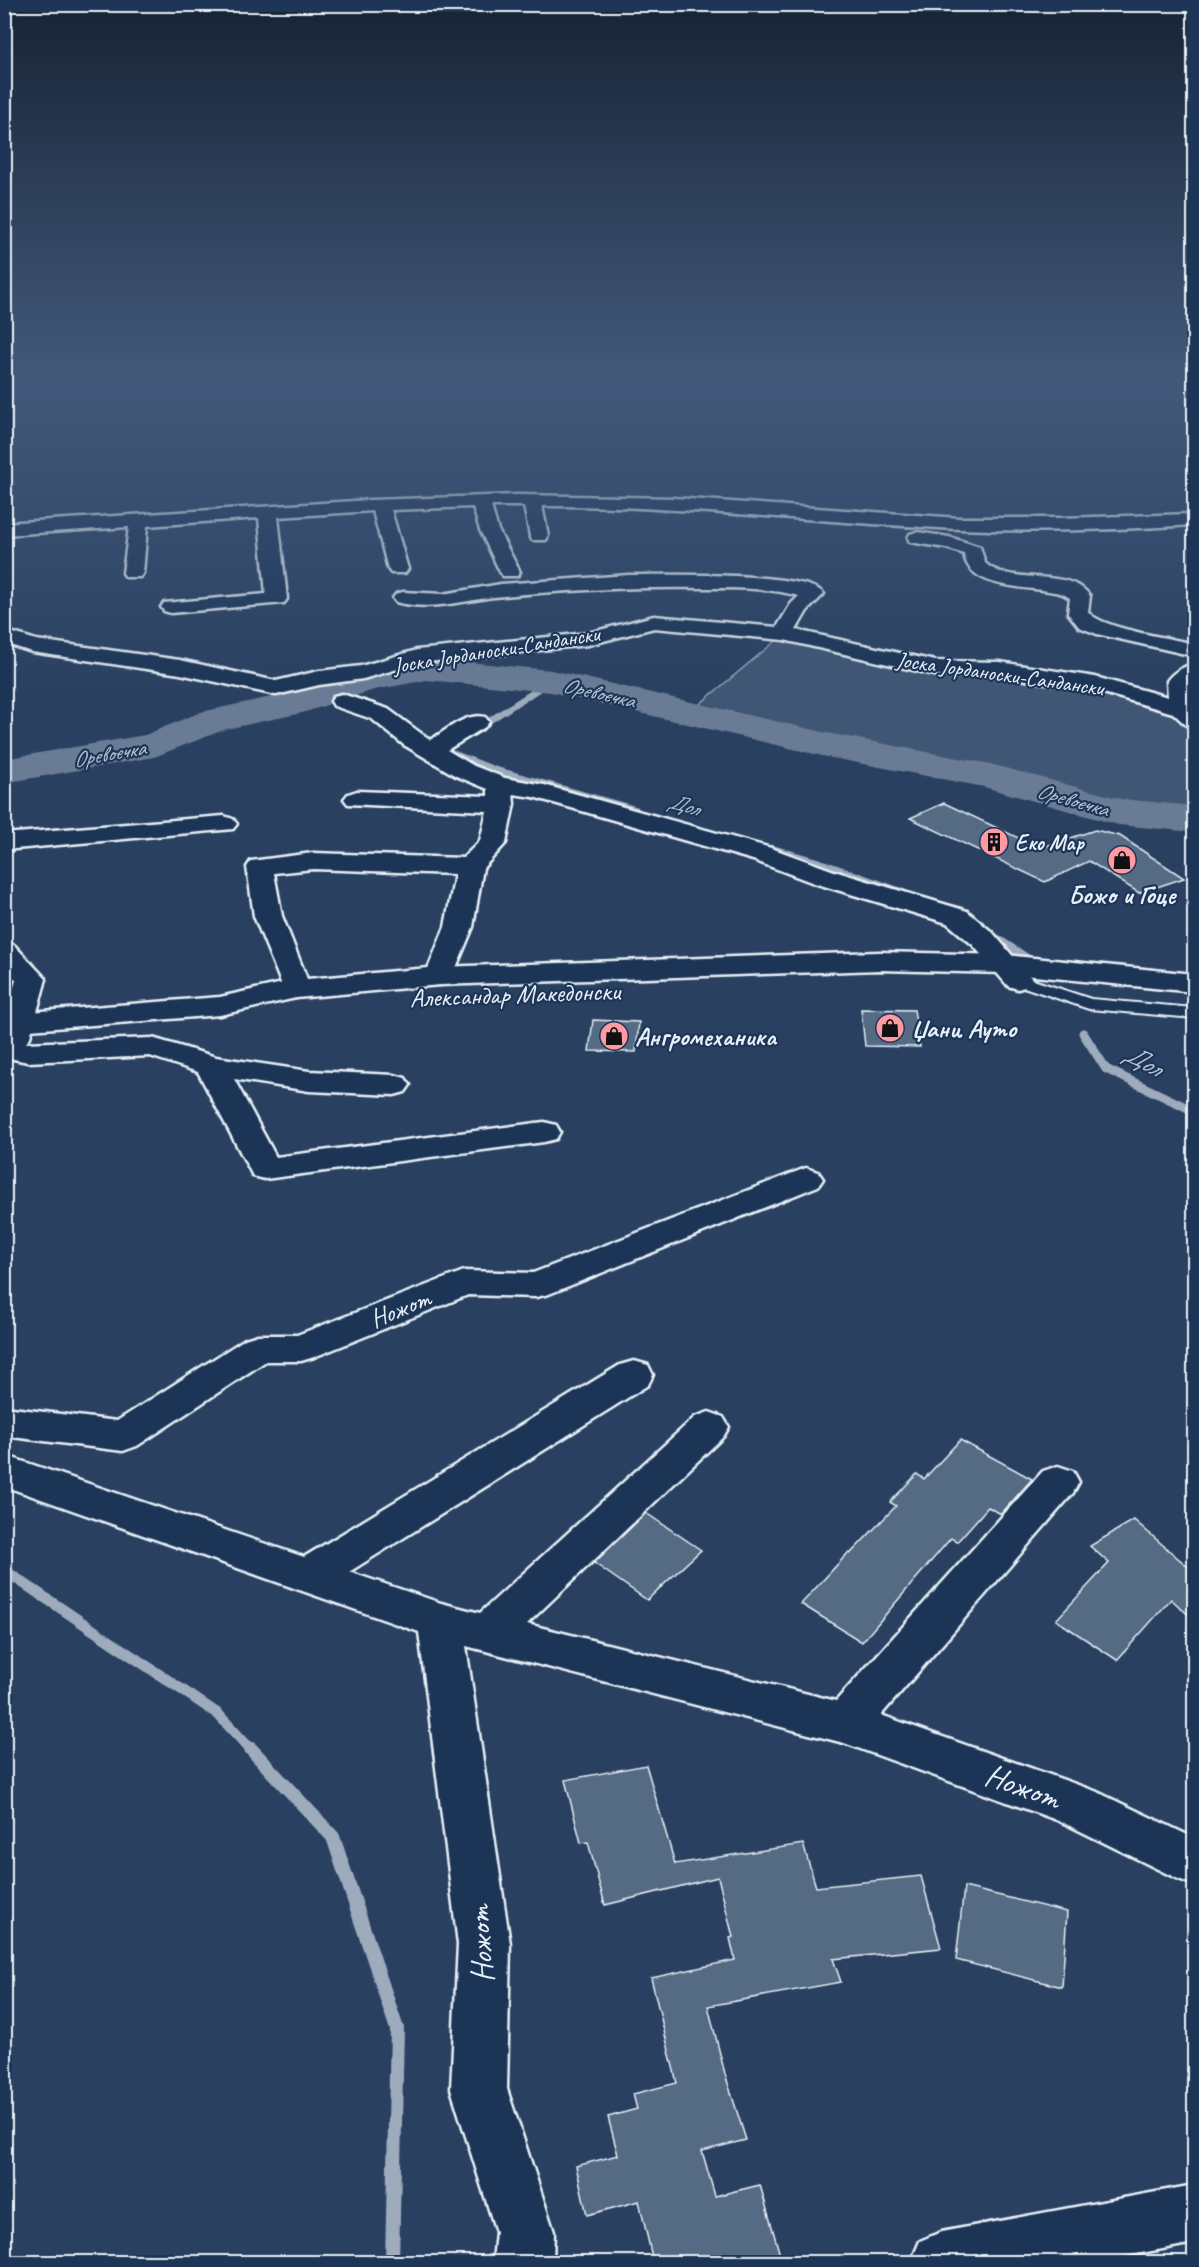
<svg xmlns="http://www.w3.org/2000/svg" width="1199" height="2267" font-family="Caveat,sans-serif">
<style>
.green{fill:#415774;stroke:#94a4b6;stroke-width:1.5}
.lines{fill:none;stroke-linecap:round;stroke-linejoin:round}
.stream-far4{stroke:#9dabbd;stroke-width:6}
.stream-far3{stroke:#9dabbd;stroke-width:8}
.stream-far2{stroke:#9dabbd;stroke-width:9}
.stream-far1{stroke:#9dabbd;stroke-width:11}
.stream{stroke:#9dabbd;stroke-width:14}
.river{fill:#6b7c95;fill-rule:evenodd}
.building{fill:#556a83;stroke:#e8f1f8;stroke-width:1.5}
.lane-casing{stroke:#e8f1f8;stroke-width:4}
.street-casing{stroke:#e8f1f8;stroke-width:5}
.secondary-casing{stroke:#e8f1f8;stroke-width:5}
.lane{fill:#1d3557;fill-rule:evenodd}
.street{fill:#1d3557;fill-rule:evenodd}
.secondary{fill:#1d3557;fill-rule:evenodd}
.labels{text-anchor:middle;stroke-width:4.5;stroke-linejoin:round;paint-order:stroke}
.far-street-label{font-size:22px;fill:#e8f1f8;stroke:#1d3557}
.far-water-label{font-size:22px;font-style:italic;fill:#b6c2d0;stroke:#1d3557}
.far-poi-label{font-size:22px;font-weight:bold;fill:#e8f1f8;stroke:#1d3557;text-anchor:start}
.poi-label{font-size:26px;font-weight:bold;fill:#e8f1f8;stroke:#1d3557;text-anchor:start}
.street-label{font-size:26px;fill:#e8f1f8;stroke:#1d3557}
.water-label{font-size:27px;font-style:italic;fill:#b6c2d0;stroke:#1d3557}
.near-street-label{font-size:32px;fill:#e8f1f8;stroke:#1d3557}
</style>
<rect width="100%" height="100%" fill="#294061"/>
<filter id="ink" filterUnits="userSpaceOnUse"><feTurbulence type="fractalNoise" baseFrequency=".0167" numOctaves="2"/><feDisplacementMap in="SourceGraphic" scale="12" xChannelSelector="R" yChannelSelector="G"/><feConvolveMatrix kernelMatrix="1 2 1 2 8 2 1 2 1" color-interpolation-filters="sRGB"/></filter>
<g filter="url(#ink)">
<polygon class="green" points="784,634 935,668 1000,669 1181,708 1194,720 1194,819 1119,812 990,776 827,745 689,713"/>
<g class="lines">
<polyline class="stream-far4" points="478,728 551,681"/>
<g class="stream-far3">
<polyline points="447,752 493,770 635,810"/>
<polyline points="772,849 817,862 901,892"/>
<polyline points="989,933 1027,958"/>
</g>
<polyline class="stream-far2" points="1083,1033 1106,1069 1194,1111"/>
<polyline class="stream-far1" points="4,1570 218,1714 252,1751"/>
<polyline class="stream" points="251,1749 333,1837 397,2029 392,2262"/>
<polygon class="river" points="427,658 551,670 827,733 990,764 1121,799 1194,806 1194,832 1119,825 984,787 827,757 551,692 427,680 374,690 302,713 226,729 154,757 4,783 4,759 145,735 201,712 280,695 367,669"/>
</g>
<g class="building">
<polygon points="944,803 1040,848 1095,830 1120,836 1184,878 1139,893 1089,861 1045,882 910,818"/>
<polygon points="861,1009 914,1010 920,1047 865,1046"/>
<polygon points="593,1020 639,1022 636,1052 589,1051"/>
<polygon points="960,1440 1032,1479 1001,1514 988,1507 957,1542 951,1538 862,1642 801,1604 848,1553 850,1554 896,1506 890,1502 917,1474 924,1479"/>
<polygon points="646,1513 701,1550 647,1600 594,1563"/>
<polygon points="1134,1520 1194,1572 1194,1620 1171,1599 1117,1660 1056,1620 1109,1563 1090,1546"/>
<polygon points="646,1765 675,1864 803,1844 816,1887 921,1876 941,1948 833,1959 841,1982 708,2006 725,2074 746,2140 702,2151 715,2196 760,2185 782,2262 669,2262 668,2257 653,2261 639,2201 587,2215 576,2166 618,2155 608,2117 637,2109 633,2094 677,2083 651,1978 735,1960 730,1938 733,1937 718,1877 605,1905 588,1842 581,1843 565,1780"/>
<polygon points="964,1887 1067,1912 1062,1987 956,1960"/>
</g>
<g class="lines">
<g class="lane-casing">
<polygon id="lane" points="1018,975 1091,999 1194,1008 1194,1018 1089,1009 1012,983 1010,980"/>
</g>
<g class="street-casing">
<g id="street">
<path d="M518 495 674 498 959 518H1060L1194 514V525C1104 531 1012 533 922 527 795 520 669 505 542 506L548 536 546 540H532L530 536 524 506H491L498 530 520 572 517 576H503L500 572 480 530 473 507 391 510 408 569 405 573H391L388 569 373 511 278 517 287 599 284 603 171 613 164 611 161 607 164 603 266 594 259 518 147 526 143 573 140 577H126L123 573 129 527 4 535V523L371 500Z"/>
<path d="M917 532 949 537 980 547 985 563C1010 587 1069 566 1090 596L1088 612C1102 629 1171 638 1194 644V656L1097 634 1079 627 1068 613 1070 598 1063 594C1034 585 969 592 964 554L946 548 910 542 908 538 910 534Z"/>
<path d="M629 575C661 575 808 571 824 594L807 611 796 630 935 661 1000 662 1095 677 1168 697 1167 681C1173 672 1184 666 1194 664V680L1189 683 1192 706 1194 708V727L1186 725 1173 713 1093 690 1000 676 935 675 784 640 654 628 588 645 418 663 363 679 319 685 276 695 180 674 32 652 4 643V630L36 640 180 660 276 681 319 671 361 666 417 650 588 633 654 616 777 627 791 604 799 596C768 587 732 588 700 588 634 587 569 590 504 596 467 599 433 612 396 602L393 598 396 594 403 592 443 594 501 584Z"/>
<path d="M342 694 388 709 430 740C446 731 466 712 485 717L489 722 485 727 447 750 474 766 505 778 544 785 771 848 834 871 967 911 993 933 1033 980 1028 986 1018 989 1008 986 973 945 947 923 814 883 753 860 533 797 513 794 514 804 506 843 483 868 473 927 450 982 440 985 430 982 425 976 445 927 455 874 313 869 274 873 282 916 311 989 306 995 296 998 286 995 254 916 247 867 251 861 313 853 463 858 480 841 487 811 348 804 344 799 348 794 357 791 488 796V789L456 776 404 745 372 719 334 706 331 701 334 696Z"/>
<polygon points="224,816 233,819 237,824 233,829 4,850 4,834"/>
<polygon points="4,943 14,945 46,979 30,1037 26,1043 152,1038 216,1057 309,1071 394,1075 405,1078 410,1085 405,1092 394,1095 309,1091 234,1079 276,1157 544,1122 556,1125 560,1132 556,1139 544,1142 265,1179 253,1176 198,1072 150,1056 28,1062 4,1057 4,1020 16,980 4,968"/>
<polygon points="806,1168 818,1172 823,1179 818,1186 549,1294 536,1297 468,1295 314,1357 301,1361 266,1361 137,1446 123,1451 4,1436 4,1407 117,1421 245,1339 258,1335 297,1335 464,1271 533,1273"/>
<polygon points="634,1361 648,1365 653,1375 648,1385 349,1572 441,1603 480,1613 695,1417 709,1412 723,1417 729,1427 723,1437 527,1624 836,1701 1043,1471 1058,1466 1073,1471 1079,1482 1073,1493 881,1715 1095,1791 1194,1838 1194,1885 1176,1878 1062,1822 844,1743 466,1646 510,1944 507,2089 554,2232 553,2262 493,2262 496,2232 451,2089 458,1944 419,1632 4,1486 4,1455 304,1557 620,1365"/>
<polygon points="1194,2185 1194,2243 1094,2262 911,2262 920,2241 941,2232"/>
</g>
</g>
<g class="secondary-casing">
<polygon id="secondary" points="879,952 1005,955 1194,974 1194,992 1005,973 879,970 440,985 296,998 220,1015 4,1032 4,1014 220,997 296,980 440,967"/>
</g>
<use href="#lane" class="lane"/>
<use href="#street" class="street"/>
<use href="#secondary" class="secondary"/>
</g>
</g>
<linearGradient id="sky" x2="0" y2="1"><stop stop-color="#172335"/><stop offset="0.54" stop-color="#43597b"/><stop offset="1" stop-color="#43597b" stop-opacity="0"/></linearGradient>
<rect width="1199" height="696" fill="url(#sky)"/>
<defs>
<g id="building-disc" transform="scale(1.5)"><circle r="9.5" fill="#ff9aa2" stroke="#1d3557"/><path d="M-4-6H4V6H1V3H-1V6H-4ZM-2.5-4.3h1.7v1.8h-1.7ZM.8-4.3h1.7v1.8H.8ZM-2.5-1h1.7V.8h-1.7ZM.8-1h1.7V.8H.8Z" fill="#111"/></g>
<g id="shop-disc" transform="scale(1.5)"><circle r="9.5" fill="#ff9aa2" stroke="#1d3557"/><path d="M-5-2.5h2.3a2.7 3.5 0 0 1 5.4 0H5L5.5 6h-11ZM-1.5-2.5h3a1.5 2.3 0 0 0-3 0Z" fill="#111"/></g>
</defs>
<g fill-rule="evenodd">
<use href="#building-disc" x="994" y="842"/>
<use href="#shop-disc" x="1122" y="860"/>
<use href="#shop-disc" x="890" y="1028"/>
<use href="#shop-disc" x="614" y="1036"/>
</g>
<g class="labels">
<g class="far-street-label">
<text transform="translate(496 649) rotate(-9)" y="8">Јоска Јорданоски-Сандански</text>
<text transform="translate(1000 673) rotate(8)" y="8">Јоска Јорданоски-Сандански</text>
</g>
<g class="far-water-label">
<text transform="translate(599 692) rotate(13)" y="8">Оревоечка</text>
<text transform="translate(109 753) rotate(-10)" y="8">Оревоечка</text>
<text transform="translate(1073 799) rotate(16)" y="8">Оревоечка</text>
<text transform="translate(684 804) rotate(16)" y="8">Дол</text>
</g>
<g class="far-poi-label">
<text x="1015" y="850">Еко Мар</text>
</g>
<g class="poi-label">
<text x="1122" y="903" text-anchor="middle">Божо и Гоце</text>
<text x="911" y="1037">Џани Ауто</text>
<text x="635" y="1045">Ангромеханика</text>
</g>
<g class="street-label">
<text transform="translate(515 994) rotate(-2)" y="9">Александар Македонски</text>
<text transform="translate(400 1308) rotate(-22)" y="9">Ножот</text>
</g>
<g class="water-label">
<text transform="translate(1143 1060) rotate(28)" y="9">Дол</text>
</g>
<g class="near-street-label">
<text transform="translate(1023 1786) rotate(20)" y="11">Ножот</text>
<text transform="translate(480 1944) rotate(-93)" y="11">Ножот</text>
</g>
</g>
<rect width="1199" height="2267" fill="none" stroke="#1d3557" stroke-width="24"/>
<rect x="12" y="12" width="1175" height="2243" fill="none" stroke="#e8f1f8" stroke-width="2" filter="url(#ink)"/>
</svg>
